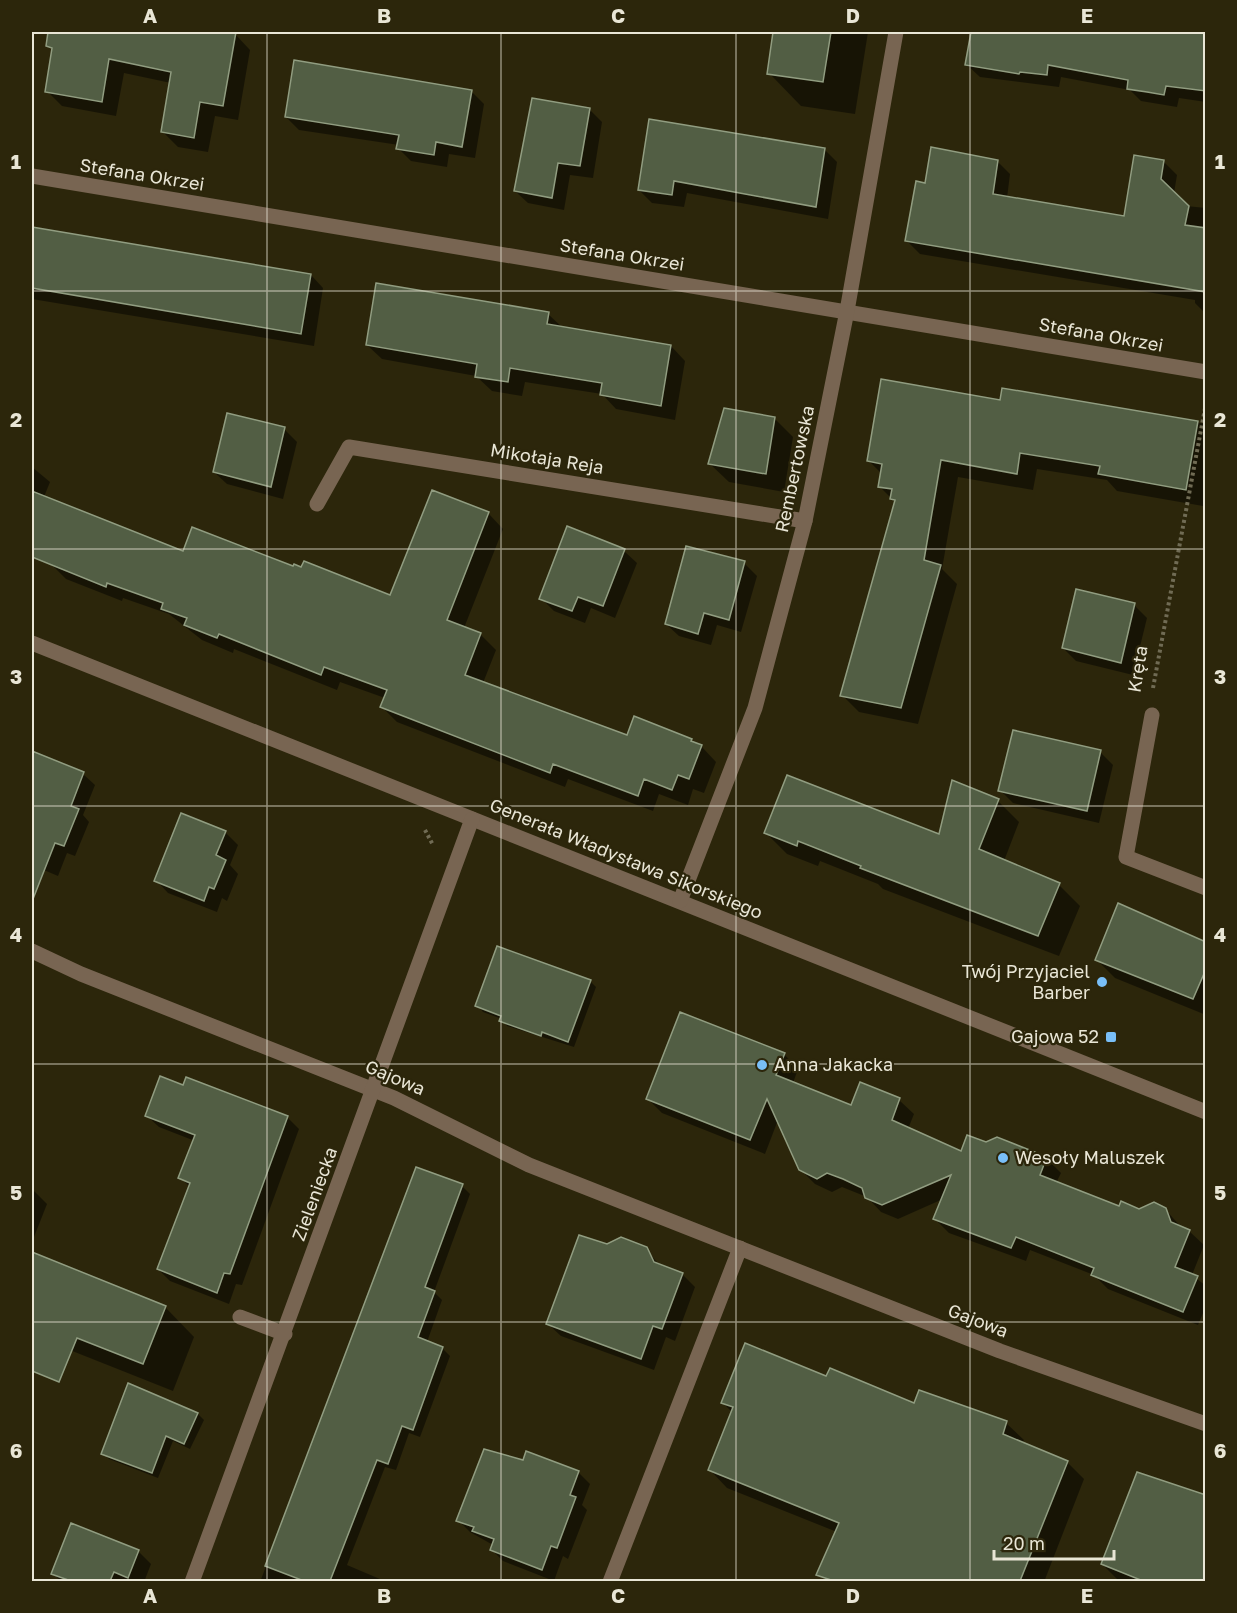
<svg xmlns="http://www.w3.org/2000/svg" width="1237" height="1613" font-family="'Golos Text',sans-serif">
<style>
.shadow{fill:#0007}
.building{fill:#525e44;stroke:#919d81;stroke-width:1.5}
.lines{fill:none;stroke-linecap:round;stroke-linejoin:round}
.path{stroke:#706b54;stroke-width:4;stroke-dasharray:3 3;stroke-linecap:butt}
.minor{stroke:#786552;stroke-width:15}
.grid{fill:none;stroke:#e9e6d6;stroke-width:1.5;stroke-opacity:0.55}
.poi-dot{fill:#79bff8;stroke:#2c260b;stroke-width:2}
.labels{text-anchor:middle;stroke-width:4.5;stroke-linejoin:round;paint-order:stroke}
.street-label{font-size:18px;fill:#e9e6d6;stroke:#2c260b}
.poi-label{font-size:18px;fill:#e9e6d6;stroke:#2c260b;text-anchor:end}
.neatline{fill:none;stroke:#e9e6d6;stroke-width:2}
.grid-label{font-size:20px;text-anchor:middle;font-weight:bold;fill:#e9e6d6}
</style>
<rect width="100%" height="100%" fill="#2c260b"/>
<g class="shadow">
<polygon points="57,32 218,32 235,34 250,50 238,120 215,116 208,152 178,147 163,132 171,83 124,73 116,116 62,106 47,91"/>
<polygon points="775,32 868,32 855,114 801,106 769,73"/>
<polygon points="972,32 1206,32 1206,102 1179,98 1177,107 1141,101 1130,90 1061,77 1059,87 980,77 967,65"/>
<polygon points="471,91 484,104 475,158 449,154 447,167 411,161 398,148 399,145 299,130 286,117"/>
<polygon points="589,109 602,122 593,178 570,175 564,210 528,203 515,191"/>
<polygon points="650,121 825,150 837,162 828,219 687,193 684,207 652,203 639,190"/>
<polygon points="1135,157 1164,162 1177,175 1174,193 1186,206 1206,208 1206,314 1195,303 1195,300 920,254 907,241 926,184 997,161 1010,174 1007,198 1125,218"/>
<polygon points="32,228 311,275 323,288 314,346 32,299"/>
<polygon points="548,314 563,328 671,346 685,361 675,420 616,409 602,394 525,382 522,396 492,391 476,376 382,359 367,345"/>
<polygon points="1003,390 1206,424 1206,497 1203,506 1117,491 1107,480 1037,469 1033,490 958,477 942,569 957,584 918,724 859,712 842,695 895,502 879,486 881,473 868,460 1001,402"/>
<polygon points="774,418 793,437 784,492 729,482 710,464"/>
<polygon points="284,429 297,442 283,499 227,484 214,472"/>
<polygon points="32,467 50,482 33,524 32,523"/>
<polygon points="488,513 503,529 464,628 481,635 496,650 483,683 628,737 701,746 716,762 704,793 693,789 688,805 659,794 653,811 568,779 565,787 397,722 382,707 385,698 340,682 337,690 234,649 233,653 202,640 169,614 123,598 122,601 66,579 50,563 184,553 294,568 391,597"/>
<polygon points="624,551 637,563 615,618 591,608 585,623 554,611 541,598"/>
<polygon points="744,563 757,576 741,632 717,625 711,645 679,636 666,624"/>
<polygon points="1134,605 1147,618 1133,675 1076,661 1063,648"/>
<polygon points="1100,752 1113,765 1099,823 1013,803 1000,790"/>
<polygon points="32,753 83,774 95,785 83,815 89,822 75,856 67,853 58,876 32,865"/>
<polygon points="998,801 1019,822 1004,861 1059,885 1080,906 1059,956 883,889 878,884 820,861 818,866 787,854 766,833 940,836"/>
<polygon points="225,832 238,845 230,865 238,874 227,901 222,898 217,912 168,893 156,880"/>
<polygon points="1206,943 1206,1015 1115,978 1096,959"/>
<polygon points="590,981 596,987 574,1047 507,1026 502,1019 483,1012 477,1005"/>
<polygon points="784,1054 798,1069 793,1083 851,1107 899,1100 914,1114 908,1129 962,1153 986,1144 1046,1158 1061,1173 1056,1183 1120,1208 1165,1209 1181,1227 1189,1231 1204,1245 1192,1275 1206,1286 1206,1306 1198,1325 1108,1289 1094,1275 1030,1250 1026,1261 949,1233 935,1219 943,1199 898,1219 881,1212 867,1197 842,1187 832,1192 815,1184 800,1169 778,1120 765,1154 662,1113 648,1099"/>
<polygon points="184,1087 287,1117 299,1129 242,1285 236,1284 229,1304 170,1281 158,1269 190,1187 180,1177 195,1141 159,1127 147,1116"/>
<polygon points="417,1169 462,1186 470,1194 434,1292 442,1300 427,1342 442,1348 450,1356 420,1437 409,1433 396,1470 385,1467 347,1565 387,1582 260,1582"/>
<polygon points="32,1189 47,1204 32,1242"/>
<polygon points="607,1246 646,1249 661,1267 682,1274 695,1287 675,1341 666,1337 654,1370 561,1336 548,1324"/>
<polygon points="32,1254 165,1307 194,1337 173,1391 32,1335"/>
<polygon points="827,1377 915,1405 1006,1423 1024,1440 1022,1444 1067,1462 1084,1479 1044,1582 826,1582 821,1567 837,1532 727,1488 710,1470 733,1413 722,1402"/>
<polygon points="135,1388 198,1414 204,1420 190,1449 173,1441 158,1478 109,1459 103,1453"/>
<polygon points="578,1472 590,1484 582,1505 587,1510 568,1559 563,1556 554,1581 503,1561 491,1549 493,1545 470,1532 458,1520"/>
<polygon points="1173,1484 1206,1497 1206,1582 1120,1582 1102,1564"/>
<polygon points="138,1551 151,1564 144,1582 61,1582 53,1573"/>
</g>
<g class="building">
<polygon points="48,32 236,32 223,106 200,102 194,138 161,132 171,72 109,59 102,102 45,92 52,48 46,46"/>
<polygon points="773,32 831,32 823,82 767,74"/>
<polygon points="971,32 1206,32 1206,91 1166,86 1164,95 1147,92 1127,89 1128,80 1048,65 1047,75 1020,72 1019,74 965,65"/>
<polygon points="294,60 472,90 462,147 436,142 434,155 396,149 399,135 285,117"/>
<polygon points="532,98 590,108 580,166 558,163 552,198 514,191"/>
<polygon points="649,119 825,148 816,207 674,181 672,195 638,190"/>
<polygon points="931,147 998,160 993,194 1124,216 1134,155 1164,160 1161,179 1189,206 1185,225 1206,228 1206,292 905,241 916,181 925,183"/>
<polygon points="32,227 311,274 301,334 32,288"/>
<polygon points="376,283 549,312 547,324 671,345 661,406 600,395 602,383 510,368 508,382 475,377 477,364 366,345"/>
<polygon points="881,379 1000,400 1002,388 1198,421 1186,490 1098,474 1100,466 1020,453 1017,474 941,460 924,560 941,565 901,708 840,696 895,500 890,499 892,489 878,487 882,464 867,461"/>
<polygon points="724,408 775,417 766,474 708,464"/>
<polygon points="227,413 285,427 271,487 213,472"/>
<polygon points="432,490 489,512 447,620 481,633 465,675 627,735 634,716 692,739 691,741 702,745 689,779 678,775 672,790 644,779 638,796 553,764 550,773 380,707 387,690 324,667 321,675 219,634 217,638 184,625 187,618 161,609 163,603 107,583 106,587 32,557 32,491 183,551 192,527 293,566 294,564 301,567 304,561 390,595"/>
<polygon points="567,526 625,549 603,606 578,597 572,611 539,599"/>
<polygon points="686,546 745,561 729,620 704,613 698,634 665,624"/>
<polygon points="1076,589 1135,603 1121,663 1062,648"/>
<polygon points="1013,730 1101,750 1087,811 998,791"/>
<polygon points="32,751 84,772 71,806 79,809 64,846 55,843 33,899"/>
<polygon points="787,775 939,834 952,780 999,799 979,849 1060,883 1038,936 860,868 861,866 798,841 797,846 764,833"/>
<polygon points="181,813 226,831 216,855 226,860 214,889 209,887 204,901 154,881"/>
<polygon points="1118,903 1206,942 1206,969 1193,999 1095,960"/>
<polygon points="497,946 591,980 568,1042 542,1032 541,1036 499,1021 501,1016 475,1006"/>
<polygon points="680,1012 785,1053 776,1075 851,1105 860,1082 900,1098 892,1120 961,1151 967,1135 986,1142 997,1137 1047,1157 1040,1175 1119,1206 1121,1201 1139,1209 1154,1202 1166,1208 1171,1222 1190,1230 1175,1267 1198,1276 1183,1312 1091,1275 1094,1268 1016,1237 1011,1248 933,1219 951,1175 882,1205 865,1198 862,1188 843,1179 827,1173 817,1179 799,1170 767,1099 750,1140 646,1099"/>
<polygon points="160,1076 183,1085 186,1077 288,1116 230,1274 224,1273 217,1293 157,1269 190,1183 178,1178 195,1135 145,1116"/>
<polygon points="416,1167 463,1184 425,1287 435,1291 418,1337 443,1347 413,1430 402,1426 388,1464 377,1460 330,1581 304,1581 265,1566"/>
<polygon points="579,1235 607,1244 621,1237 647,1247 654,1262 683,1273 662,1329 653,1326 641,1359 546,1324"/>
<polygon points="32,1252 166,1306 143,1364 77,1338 59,1382 32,1371"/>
<polygon points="745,1343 826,1376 830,1368 914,1403 919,1390 1007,1421 1003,1434 1068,1461 1020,1581 834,1581 816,1575 839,1523 708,1470 733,1407 721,1403"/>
<polygon points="128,1383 198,1413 184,1444 166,1436 152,1473 101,1454"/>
<polygon points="484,1449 523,1460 526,1451 579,1471 570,1495 576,1497 557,1548 551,1546 542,1570 490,1550 494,1539 472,1531 474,1527 456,1521"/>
<polygon points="1137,1472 1206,1495 1206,1581 1143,1581 1101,1564"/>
<polygon points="71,1523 139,1550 128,1578 114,1572 110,1581 71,1581 51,1574"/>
</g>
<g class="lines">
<g class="path">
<polyline points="1153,688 1206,403"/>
<polyline points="425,830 433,845"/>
</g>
<g class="minor">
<polyline points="32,176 1206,372"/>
<polyline points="317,504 349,447 805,521"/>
<polyline points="32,643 1206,1112"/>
<polyline points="1152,715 1126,857 1206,888"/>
<polyline points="680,901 755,708 805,521 847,311 896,32"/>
<polyline points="32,951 81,974 394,1098 529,1165 1000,1351 1206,1424"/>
<polyline points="240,1317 285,1334"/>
<polyline points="192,1582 472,819"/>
<polyline points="610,1582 740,1248"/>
</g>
</g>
<path class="grid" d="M267 32V1582M501 32V1582M736 32V1582M970 32V1582M32 291H1206M32 549H1206M32 806H1206M32 1064H1206M32 1322H1206"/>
<g class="poi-dot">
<circle cx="1102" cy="982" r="6"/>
<rect x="1105" y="1031" width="12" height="12" rx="3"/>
<circle cx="762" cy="1065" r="6"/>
<circle cx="1003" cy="1158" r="6"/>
</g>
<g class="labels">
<g class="street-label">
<text transform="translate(142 175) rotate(9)" y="6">Stefana Okrzei</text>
<text transform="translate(622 255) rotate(9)" y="6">Stefana Okrzei</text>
<text transform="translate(1101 335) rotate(10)" y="6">Stefana Okrzei</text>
<text transform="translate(547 459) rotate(9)" y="6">Mikołaja Reja</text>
<text transform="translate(795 469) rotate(-78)" y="6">Rembertowska</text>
<text transform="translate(1138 669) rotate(-81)" y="6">Kręta</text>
<text transform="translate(626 859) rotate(22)" y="6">Generała Władysława Sikorskiego</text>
<text transform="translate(395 1078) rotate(23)" y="6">Gajowa</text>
<text transform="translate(315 1194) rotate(-70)" y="6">Zieleniecka</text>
<text transform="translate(978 1321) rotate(21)" y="6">Gajowa</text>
</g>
<g class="poi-label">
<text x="1090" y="978">Twój Przyjaciel<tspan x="1090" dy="21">Barber</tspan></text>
<text x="1099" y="1043">Gajowa 52</text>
<text x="774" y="1071" text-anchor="start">Anna Jakacka</text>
<text x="1015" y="1164" text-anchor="start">Wesoły Maluszek</text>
</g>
</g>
<rect width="1237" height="1613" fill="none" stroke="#2c260b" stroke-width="66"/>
<path d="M994 1550v9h120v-9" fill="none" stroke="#e9e6d6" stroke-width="3"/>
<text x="1003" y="1550" font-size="18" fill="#e9e6d6" stroke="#2c260b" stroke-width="4.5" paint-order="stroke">20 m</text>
<rect x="33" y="33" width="1171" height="1547" class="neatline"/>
<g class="grid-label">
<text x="150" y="23">A</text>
<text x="384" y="23">B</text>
<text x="618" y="23">C</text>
<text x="853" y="23">D</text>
<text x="1087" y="23">E</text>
<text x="16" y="169">1</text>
<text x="1220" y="169">1</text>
<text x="16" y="427">2</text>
<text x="1220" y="427">2</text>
<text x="16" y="684">3</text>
<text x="1220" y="684">3</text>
<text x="16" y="942">4</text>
<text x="1220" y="942">4</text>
<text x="16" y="1200">5</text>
<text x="1220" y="1200">5</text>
<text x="16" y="1458">6</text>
<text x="1220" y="1458">6</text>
<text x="150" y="1603">A</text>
<text x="384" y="1603">B</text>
<text x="618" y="1603">C</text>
<text x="853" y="1603">D</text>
<text x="1087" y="1603">E</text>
</g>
</svg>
